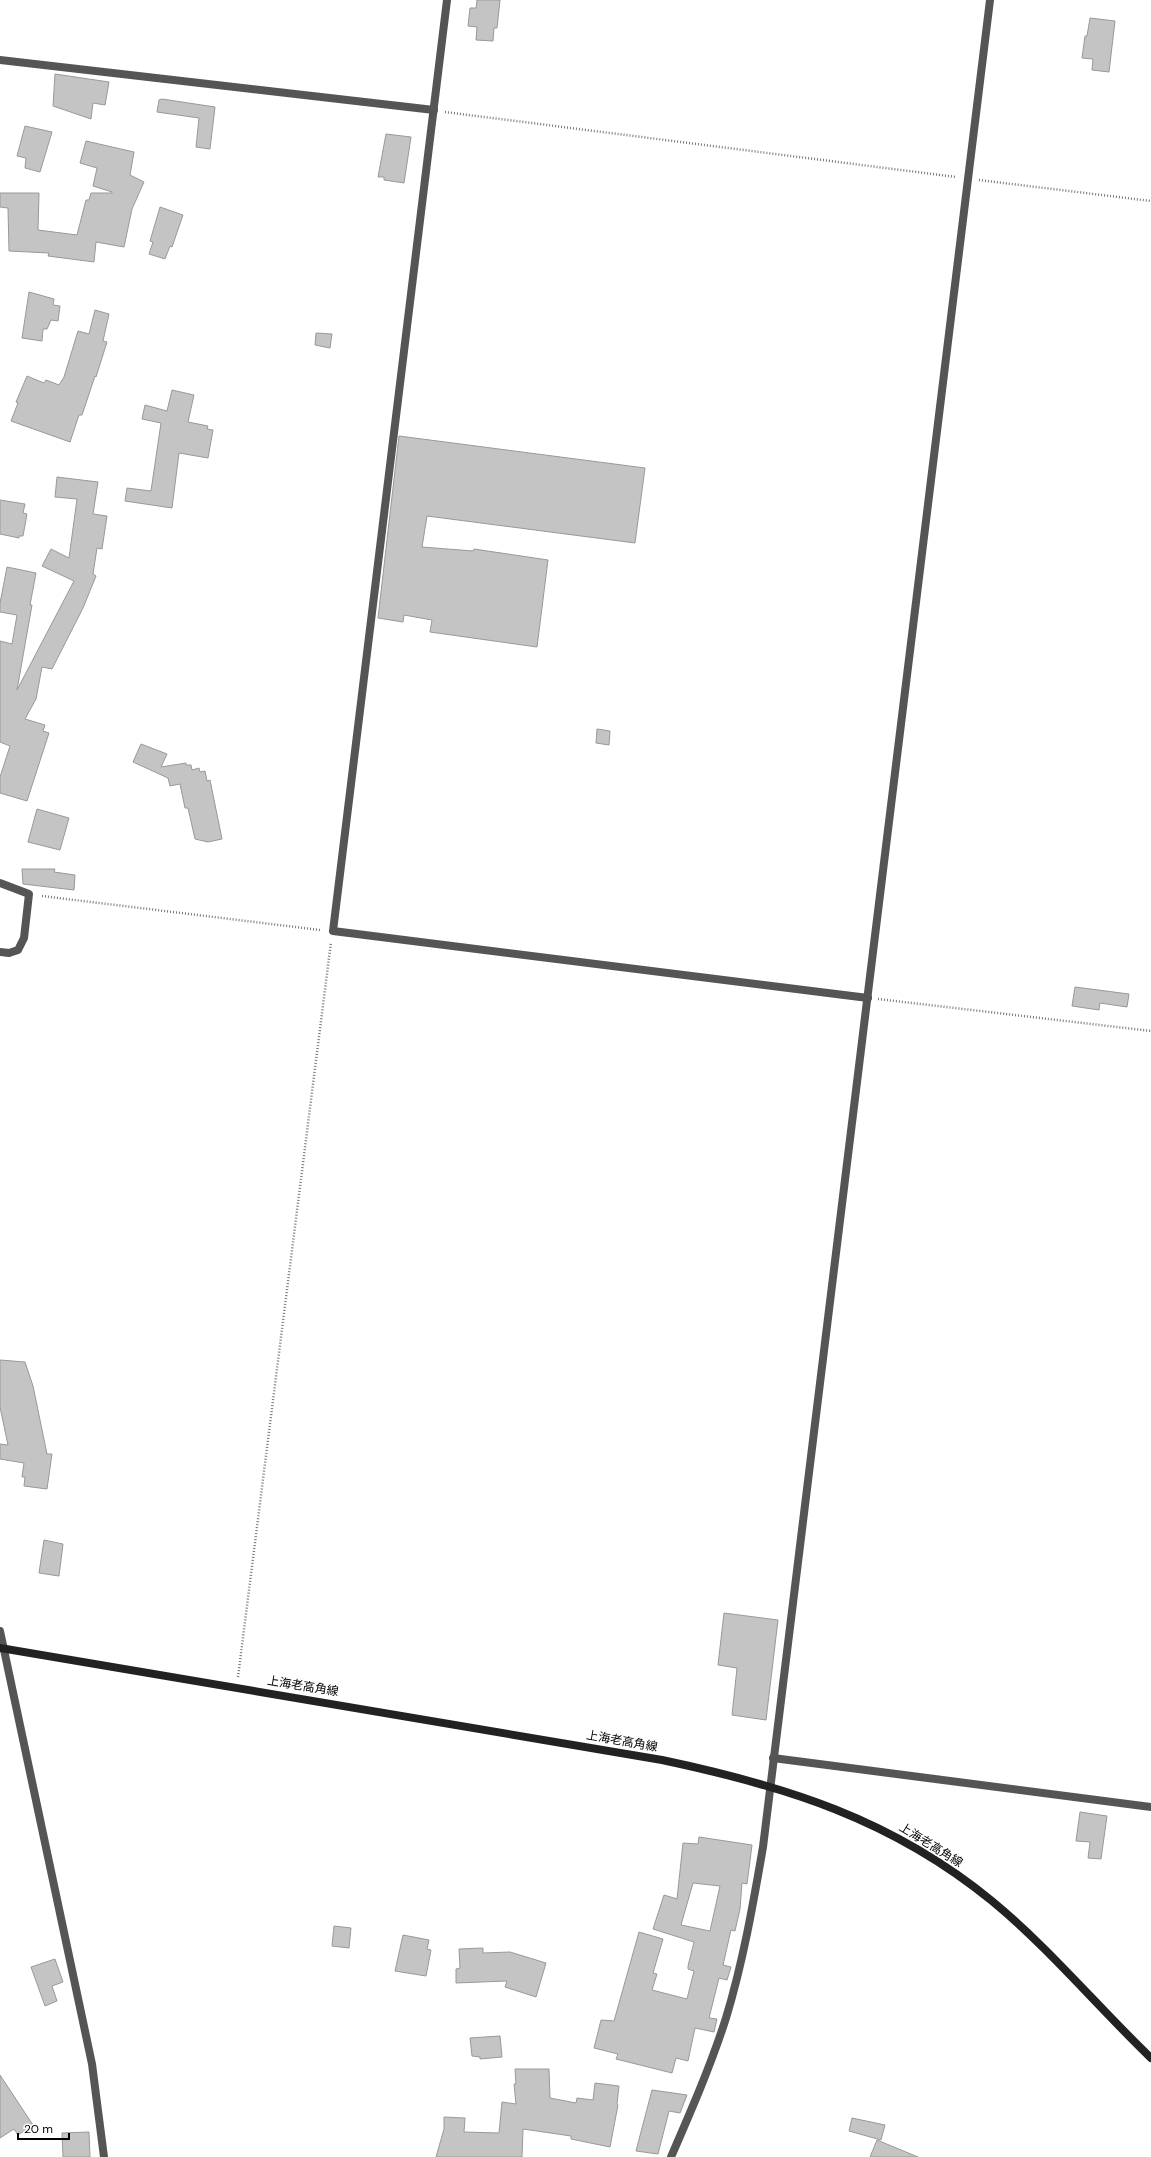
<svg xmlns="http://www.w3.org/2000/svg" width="1151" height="2157" font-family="'DM Sans','Noto Sans JP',sans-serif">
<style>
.building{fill:#c4c4c4;stroke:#999;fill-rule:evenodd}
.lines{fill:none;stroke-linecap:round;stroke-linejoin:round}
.path{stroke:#777;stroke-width:2.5;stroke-dasharray:1 2;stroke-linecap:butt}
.minor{stroke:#555;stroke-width:8}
.tertiary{stroke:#555;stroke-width:8}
.secondary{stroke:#222;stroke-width:8}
.labels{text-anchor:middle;stroke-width:3;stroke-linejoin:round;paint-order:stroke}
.street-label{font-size:12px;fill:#000;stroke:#fff}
</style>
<rect width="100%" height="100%" fill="#fff"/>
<g class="building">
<polygon points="477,0 500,0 497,28 494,28 493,41 476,40 477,27 468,26 470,8 476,8"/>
<polygon points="1090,18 1115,21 1109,72 1092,70 1093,59 1082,58 1085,36 1087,36"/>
<polygon points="55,74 109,82 105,105 93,103 91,119 53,106"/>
<polygon points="162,99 215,107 210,149 196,147 199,118 157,112 159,100"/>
<polygon points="25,126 52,132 40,172 25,168 26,158 17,156"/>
<polygon points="386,134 411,137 404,183 384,180 384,177 378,177"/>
<polygon points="86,141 134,152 130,175 144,182 132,209 124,247 96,242 94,262 48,256 49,253 9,251 8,208 0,207 0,193 39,193 38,230 77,235 86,200 89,200 91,193 112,193 112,192 93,186 97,168 80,163"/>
<polygon points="160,207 183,215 172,247 170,246 165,259 149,254 153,242 150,241"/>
<polygon points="29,292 54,299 53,305 60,306 58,321 51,320 47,329 43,329 42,341 22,338"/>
<polygon points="95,310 109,314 103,341 107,342 96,377 95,376 82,415 79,415 70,442 11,421 18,403 16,402 27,376 44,383 46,380 59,385 64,377 78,331 89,334"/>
<polygon points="316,333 332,334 330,348 315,345"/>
<polygon points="172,390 194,395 188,422 208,426 207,429 213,430 208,458 179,453 172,508 125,501 127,488 151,491 161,423 142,419 145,405 167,411"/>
<polygon points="399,436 645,468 635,543 427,516 422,547 473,551 474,549 548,560 537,647 430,632 432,620 404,615 403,622 378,618"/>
<polygon points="57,477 98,482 93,514 107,516 102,549 97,548 93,574 96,576 83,608 52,669 42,667 36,699 25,719 45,725 43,731 49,733 27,801 0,793 0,777 10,746 0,742 0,641 12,644 17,615 0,612 0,603 7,567 36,573 30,605 32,605 17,690 74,581 42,566 51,549 69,558 77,499 55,497"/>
<polygon points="0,500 25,504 23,513 27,514 23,536 19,536 19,538 0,534"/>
<polygon points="597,729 610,731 609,745 596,743"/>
<polygon points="141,744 167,754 161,767 186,763 186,765 191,765 192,770 199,768 200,772 205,771 207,781 210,780 222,839 208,842 195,839 188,808 185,808 180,784 170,786 168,778 133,762"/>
<polygon points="37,809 69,818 60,850 28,842"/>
<polygon points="22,869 55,869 54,872 75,875 74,890 23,884"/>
<polygon points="1075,987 1129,994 1127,1007 1100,1003 1099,1010 1072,1006"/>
<polygon points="0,1360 25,1362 33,1386 47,1454 52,1454 47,1489 24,1486 25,1477 22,1477 24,1463 0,1459 0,1444 8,1445 0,1407"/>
<polygon points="44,1540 63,1544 59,1576 39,1573"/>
<polygon points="724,1613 778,1620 766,1720 732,1715 737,1668 718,1665"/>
<polygon points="1080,1812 1107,1816 1101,1859 1088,1858 1090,1842 1076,1841"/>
<path d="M699 1837 752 1845 747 1884 742 1883 740 1909 735 1931 731 1930 723 1965 731 1967 727 1980 719 1978 709 2018 717 2019 714 2032 695 2028 688 2061 676 2058 672 2073 616 2059 618 2054 594 2048 601 2020 614 2021 639 1932 663 1939 653 1973 657 1974 652 1990 687 1999 694 1971 688 1969V1966L694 1942 653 1929 664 1895 677 1899 683 1843 698 1844ZM693 1883 720 1886 710 1931 681 1925Z"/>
<polygon points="334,1926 351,1928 349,1948 332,1946"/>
<polygon points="403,1935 429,1940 427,1949 431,1950 426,1976 395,1971"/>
<polygon points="483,1948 483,1953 510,1952 546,1963 536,1997 505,1987 507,1981 456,1983 456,1969 460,1968 459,1949"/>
<polygon points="55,1959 63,1982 52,1986 57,2001 45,2006 31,1967"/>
<polygon points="500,2036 502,2057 480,2059 480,2057 472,2056 470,2038"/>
<polygon points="515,2069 549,2069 550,2098 576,2103 577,2098 593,2100 595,2083 619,2086 617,2104 618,2105 610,2147 571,2139 571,2136 523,2129 522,2157 436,2157 444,2129 444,2117 465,2118 464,2132 499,2133 502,2102 516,2104 514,2084 516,2084"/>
<polygon points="0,2075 33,2125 18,2135 14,2129 0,2138"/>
<polygon points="652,2090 687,2095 680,2113 669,2111 658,2154 636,2151"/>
<polygon points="852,2118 885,2125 881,2140 849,2131"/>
<polygon points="89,2132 90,2157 63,2157 62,2133"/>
<polygon points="877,2140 918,2157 870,2157"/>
</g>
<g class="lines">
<g class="path">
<polyline points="445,112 956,177"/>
<polyline points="979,180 1151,201"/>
<polyline points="42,896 320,930"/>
<polyline points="878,999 1151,1031"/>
<polyline points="238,1677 331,942"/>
</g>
<g class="minor">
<polyline points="447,0 333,931 868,998"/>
<polyline points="0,60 434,110"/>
<polyline points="0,883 29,894 24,938 18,950 9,953 0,952"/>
<polyline points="773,1758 1151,1807"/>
<path d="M671 2157C691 2111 711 2065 726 2018 743 1962 753 1905 763 1847L990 0"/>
</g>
<polyline class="tertiary" points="0,1631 92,2064 104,2157"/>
<path class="secondary" d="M0 1648 662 1760C785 1786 892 1819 992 1901 1049 1948 1097 2006 1151 2058"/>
</g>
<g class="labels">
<g class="street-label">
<text transform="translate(303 1686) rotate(9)" y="4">上海老高角線</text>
<text transform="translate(622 1741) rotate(10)" y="4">上海老高角線</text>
<text transform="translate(931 1845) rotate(32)" y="4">上海老高角線</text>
</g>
</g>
<path d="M18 2133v6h51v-6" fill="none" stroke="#000000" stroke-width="2"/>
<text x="24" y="2133" font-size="12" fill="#000000" stroke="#ffffff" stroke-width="3" paint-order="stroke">20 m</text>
</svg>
